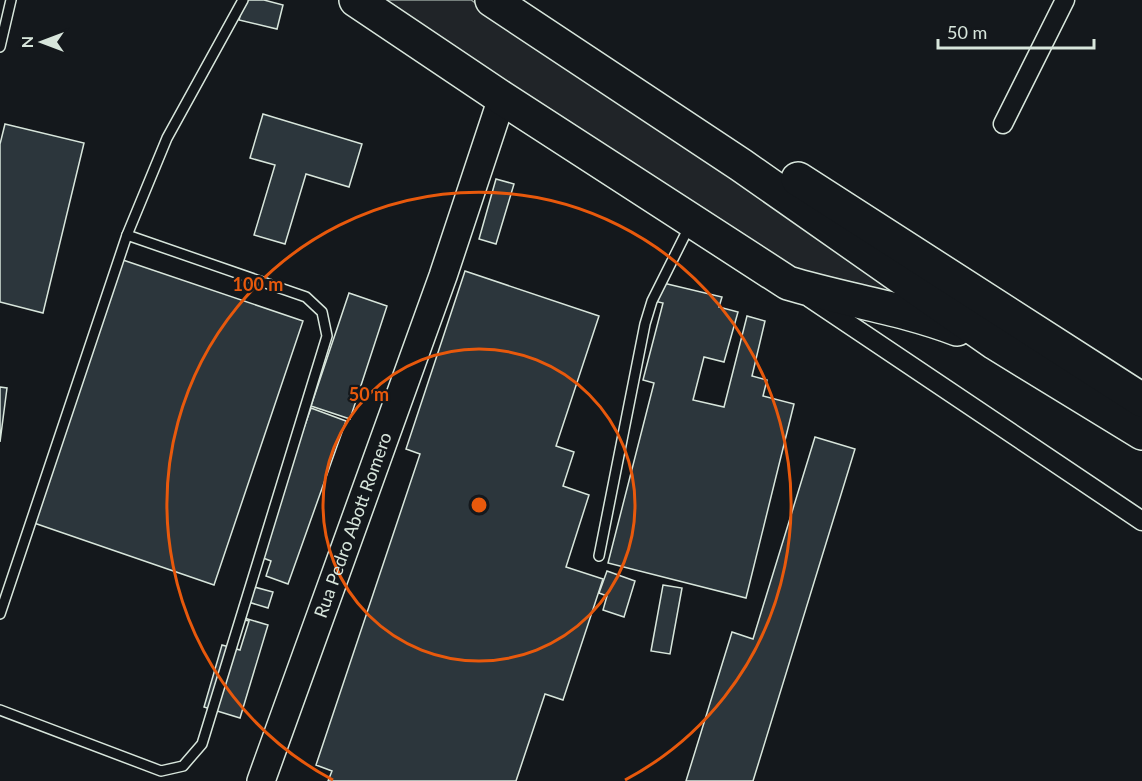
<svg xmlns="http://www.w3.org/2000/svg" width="1142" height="781" font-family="Lato,sans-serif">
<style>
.green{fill:#202428;stroke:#939e99;stroke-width:1.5}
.building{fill:#2c363c;stroke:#d8e6dc;stroke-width:1.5}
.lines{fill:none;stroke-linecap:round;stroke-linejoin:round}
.lane-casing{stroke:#d8e6dc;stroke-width:12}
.street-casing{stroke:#d8e6dc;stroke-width:21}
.secondary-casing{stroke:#d8e6dc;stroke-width:30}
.highway-casing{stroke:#d8e6dc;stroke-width:36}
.lane{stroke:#14181c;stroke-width:9}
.street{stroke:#14181c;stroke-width:18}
.secondary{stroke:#14181c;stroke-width:27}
.highway{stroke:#14181c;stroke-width:33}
.ring{fill:none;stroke:#e8590c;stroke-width:3}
.labels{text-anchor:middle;stroke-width:4.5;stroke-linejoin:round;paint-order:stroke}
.street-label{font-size:18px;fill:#d8e6dc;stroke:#14181c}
.centre{fill:#e8590c;stroke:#14181c;stroke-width:3}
.ring-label{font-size:18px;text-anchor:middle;font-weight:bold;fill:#e8590c;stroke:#14181c;stroke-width:4.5;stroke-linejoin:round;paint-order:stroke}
</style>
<rect width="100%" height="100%" fill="#14181c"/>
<polygon class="green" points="381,0 471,0 840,252 894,293 797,272"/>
<g class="building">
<polygon points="244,0 264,0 283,5 277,29 239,20"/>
<polygon points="263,114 362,144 349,187 306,174 285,244 254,235 275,165 250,158"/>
<polygon points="5,124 84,143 43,313 0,302 0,144"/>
<polygon points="496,179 514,184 496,244 479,239"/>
<polygon points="123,260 303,321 214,585 34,523"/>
<polygon points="465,271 599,316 556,446 574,452 563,486 589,495 566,567 603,579 563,700 545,694 516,781 328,781 332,771 316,765 420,454 406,449"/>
<polygon points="659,282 722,297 719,307 738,312 724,362 704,357 693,400 724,407 747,316 765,321 752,376 767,380 763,396 794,404 746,598 608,563 654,383 643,380 663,303 654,301"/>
<polygon points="349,293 387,306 350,419 311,406"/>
<polygon points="0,387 7,388 0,442"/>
<polygon points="311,408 346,421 288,584 266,576 271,561 258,556"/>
<polygon points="815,437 855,449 753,781 686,781 732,632 753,639"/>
<polygon points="607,571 635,581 624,617 603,610 607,596 599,593"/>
<polygon points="247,585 273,592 268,608 245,601 241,617 268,625 240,718 204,707 222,645 240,650 249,621 237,618"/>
<polygon points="663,585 682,588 670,654 651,651"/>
</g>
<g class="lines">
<g class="lane-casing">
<g id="lane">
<polyline points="0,47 11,0"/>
<polyline points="599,556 645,324 652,301 690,225"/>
<polyline points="0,614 127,235 167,138 243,0"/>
<polyline points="0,710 161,771 183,766 202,744 327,336 322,312 306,297 127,235"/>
</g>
</g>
<g class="street-casing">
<g id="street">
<polyline points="1003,124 1065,0"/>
<polyline points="810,298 1142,521"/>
</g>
</g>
<g class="secondary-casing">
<g id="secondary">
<path id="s1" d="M261 781 443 276 502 98"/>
</g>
</g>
<g class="highway-casing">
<g id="highway">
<path d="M356 0 502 98 788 283C844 300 902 308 957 329"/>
<polyline points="492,0 741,165 995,343 1142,433"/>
<polyline points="798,179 1142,400"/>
</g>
</g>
<use href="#lane" class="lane"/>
<use href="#street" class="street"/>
<use href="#secondary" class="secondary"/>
<use href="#highway" class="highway"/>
</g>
<g class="ring">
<circle cx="479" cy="505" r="156"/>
<path d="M333 780A312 312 0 1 1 625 780"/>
</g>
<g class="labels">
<g class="street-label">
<text dy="6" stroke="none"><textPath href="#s1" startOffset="272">Rua Pedro Abott Romero</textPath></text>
</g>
</g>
<circle cx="479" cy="505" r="9" class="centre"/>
<g class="ring-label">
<text x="258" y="291">100 m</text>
<text x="369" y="401">50 m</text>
</g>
<g transform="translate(42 42) rotate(270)" stroke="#14181c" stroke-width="4.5" paint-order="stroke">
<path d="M0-4.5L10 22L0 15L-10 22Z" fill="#d8e6dc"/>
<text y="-9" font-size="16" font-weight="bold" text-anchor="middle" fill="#d8e6dc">N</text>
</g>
<path d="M938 39v9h156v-9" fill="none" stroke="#d8e6dc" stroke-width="3"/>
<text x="947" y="39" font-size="18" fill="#d8e6dc" stroke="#14181c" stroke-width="4.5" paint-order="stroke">50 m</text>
</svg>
